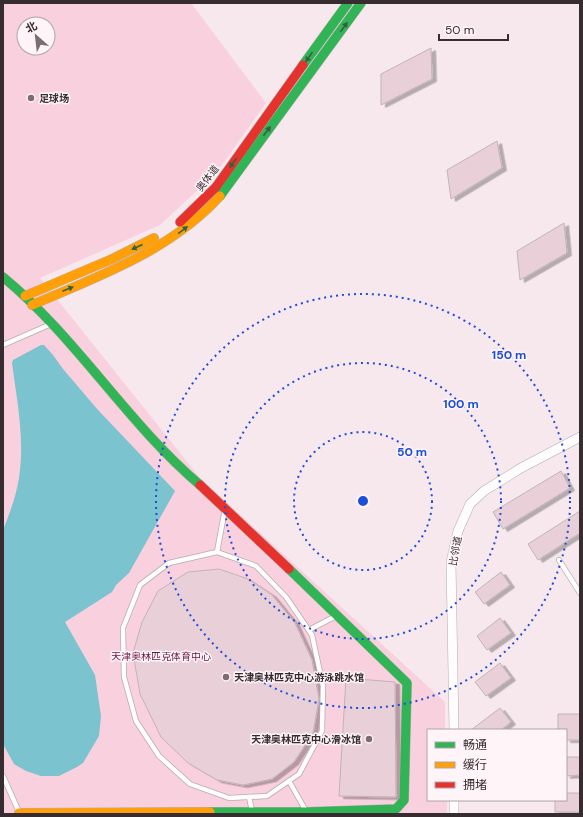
<svg xmlns="http://www.w3.org/2000/svg" width="583" height="817" font-family="'DM Sans','Noto Sans SC',sans-serif">
<style>
.green{fill:#f9d0de;fill-rule:evenodd}
.water{fill:#7bc3ce}
.building{fill:#e8cfd8;stroke:#c0b4b8;filter:url(#shadow)}
.lines{fill:none;stroke-linecap:round;stroke-linejoin:round}
.lane-casing{stroke:#b7acaf;stroke-width:6}
.street-casing{stroke:#b7acaf;stroke-width:10}
.fast-casing{stroke:#b7acaf;stroke-width:10}
.slow-casing{stroke:#b7acaf;stroke-width:10}
.jam-casing{stroke:#b7acaf;stroke-width:10}
.lane{stroke:#fefcfc;stroke-width:4.5}
.street{stroke:#fefcfc;stroke-width:9}
.fast{stroke:#30b455;stroke-width:9}
.slow{stroke:#ff9f0a;stroke-width:9}
.jam{stroke:#e5322d;stroke-width:9}
.oneway{fill:#34623f}
.ring{fill:none;stroke:#1d4ed8;stroke-width:2;stroke-dasharray:2 4}
.poi-dot{fill:#7a6e72;stroke:#fff4f7;stroke-width:1.5}
.labels{text-anchor:middle;stroke-width:3;stroke-linejoin:round;paint-order:stroke}
.poi-label{font-size:10px;font-weight:bold;fill:#372c30;stroke:#fff4f7;text-anchor:start}
.street-label{font-size:10px;fill:#372c30;stroke:#fff4f7}
.park-label{font-size:10px;fill:#6c1740;stroke:#fff4f7}
.centre{fill:#1d4ed8;stroke:#fff4f7;stroke-width:2}
.ring-label{font-size:12px;text-anchor:middle;font-weight:bold;fill:#1d4ed8;stroke:#fff4f7;stroke-width:3;stroke-linejoin:round;paint-order:stroke}
</style>
<defs>
<filter id="shadow"><feDropShadow dx="4.5" dy="2.5" stdDeviation="0" flood-color="#0004"/></filter>
</defs>
<rect width="100%" height="100%" fill="#f7e8ed"/>
<path class="green" d="M3 3H191L266 103 217 172 160 225 40 278 200 478 445 702V730H428V800H447V814H3ZM24 24H48V48H24Z"/>
<path class="water" d="M41 345H44L53 355 63 369 98 410 175 491 129 573 116 585 112 592 65 622 95 675 101 716 99 736 93 746 83 763 77 767 59 776H41L26 771 14 764 3 744V530C10 513 16 496 19 478 25 439 17 401 12 363L13 360Z"/>
<g class="building">
<polygon points="431,48 432,79 381,105 381,74"/>
<polygon points="497,141 502,168 451,199 447,170"/>
<polygon points="564,223 567,253 520,280 517,251"/>
<polygon points="561,471 570,488 503,529 493,512"/>
<polygon points="580,511 580,533 538,560 528,544"/>
<polygon points="219,569 248,579 272,595 295,623 312,660 319,699 313,733 294,762 272,779 243,785 217,780 188,763 161,737 140,694 133,653 142,622 158,591 188,572"/>
<polygon points="501,572 510,585 484,604 475,592"/>
<polygon points="500,618 511,633 487,650 477,636"/>
<polygon points="500,663 511,678 486,696 475,682"/>
<polygon points="346,678 395,682 396,797 339,796"/>
<polygon points="500,708 511,722 501,730 471,730"/>
<polygon points="558,714 580,714 580,740 566,740 566,730 558,730"/>
<polygon points="566,757 580,757 580,775 566,776"/>
<polygon points="566,793 580,793 580,812 555,812 555,800 566,800"/>
</g>
<g class="lines">
<g class="lane-casing">
<g id="lane">
<polyline points="3,345 51,324"/>
<polyline points="217,552 169,563 140,585 123,628 124,677 136,721 159,756 190,784 229,798 267,796 299,774 322,731 323,686 312,635 286,597 256,566 217,552 225,509"/>
<polyline points="559,560 580,593"/>
<polyline points="309,630 336,616"/>
<polyline points="3,776 19,812"/>
<polyline points="289,781 306,811"/>
<polyline points="249,797 252,811"/>
</g>
</g>
<g class="street-casing">
<g id="street">
<polyline points="454,730 451,562 458,531 470,504 484,491 521,468 580,437"/>
<polyline points="454,800 454,814"/>
</g>
</g>
<g class="fast-casing">
<g id="fast">
<polyline points="303,65 348,3"/>
<polyline points="220,196 361,3"/>
<path d="M3 277C77 338 127 423 200 485"/>
<polyline points="210,812 306,812 396,809 404,800 407,683 289,569"/>
</g>
</g>
<g class="slow-casing">
<g id="slow">
<polyline points="25,296 112,259 154,238"/>
<path d="M32 305C99 276 170 251 220 196"/>
<polyline points="19,813 210,812"/>
</g>
</g>
<g class="jam-casing">
<g id="jam">
<polyline points="180,222 216,187 303,65"/>
<polyline points="200,485 289,569"/>
</g>
</g>
<use href="#lane" class="lane"/>
<use href="#street" class="street"/>
<use href="#fast" class="fast"/>
<use href="#slow" class="slow"/>
<use href="#jam" class="jam"/>
</g>
<defs><path id="oneway-solid" d="M-6-.8H1V-3.2L6.5 0L1 3.2V.8H-6Z"/></defs>
<g class="oneway">
<use href="#oneway-solid" transform="translate(344 27) rotate(-54)"/>
<use href="#oneway-solid" transform="translate(309 57) rotate(125)"/>
<use href="#oneway-solid" transform="translate(267 131) rotate(-53)"/>
<use href="#oneway-solid" transform="translate(233 163) rotate(126)"/>
<use href="#oneway-solid" transform="translate(183 230) rotate(-37)"/>
<use href="#oneway-solid" transform="translate(137 247) rotate(155)"/>
<use href="#oneway-solid" transform="translate(68 289) rotate(-23)"/>
</g>
<g class="ring">
<circle cx="363" cy="501" r="69"/>
<circle cx="363" cy="501" r="138"/>
<circle cx="363" cy="501" r="207"/>
</g>
<g class="poi-dot">
<circle cx="31" cy="98" r="4"/>
<circle cx="226" cy="677" r="4"/>
<circle cx="369" cy="739" r="4"/>
</g>
<g class="labels">
<g class="poi-label">
<text x="39" y="102">足球场</text>
<text x="234" y="681">天津奥林匹克中心游泳跳水馆</text>
<text x="361" y="743" text-anchor="end">天津奥林匹克中心滑冰馆</text>
</g>
<g class="street-label">
<text transform="translate(207 178) rotate(-52)" y="4">奥体道</text>
<text transform="translate(455 551) rotate(-80)" y="4">比邻道</text>
</g>
<g class="park-label">
<text x="161" y="660">天津奥林匹克体育中心</text>
</g>
</g>
<circle cx="363" cy="501" r="6" class="centre"/>
<g class="ring-label">
<text x="509" y="359">150 m</text>
<text x="461" y="408">100 m</text>
<text x="412" y="456">50 m</text>
</g>
<rect width="583" height="817" fill="none" stroke="#372c30" stroke-width="8"/>
<rect x="427" y="729" width="140" height="72" fill="#fff4f7" stroke="#afa4a7"/>
<rect x="435" y="742" width="20" height="6" fill="#30b455" stroke="#afa4a7"/>
<text x="463" y="749" font-size="12" fill="#372c30">畅通</text>
<rect x="435" y="762" width="20" height="6" fill="#ff9f0a" stroke="#afa4a7"/>
<text x="463" y="769" font-size="12" fill="#372c30">缓行</text>
<rect x="435" y="782" width="20" height="6" fill="#e5322d" stroke="#afa4a7"/>
<text x="463" y="789" font-size="12" fill="#372c30">拥堵</text>
<g transform="translate(36 36) rotate(332)"><circle r="19" fill="#fff4f7" stroke="#afa4a7"/>
<path d="M0-3L7 15L0 10L-7 15Z" fill="#7a6e72"/>
<text y="-6" font-size="11" font-weight="bold" text-anchor="middle" fill="#372c30">北</text>
</g>
<path d="M439 34v6h69v-6" fill="none" stroke="#372c30" stroke-width="2"/>
<text x="445" y="34" font-size="12" fill="#372c30" stroke="#fff4f7" stroke-width="3" paint-order="stroke">50 m</text>
</svg>
